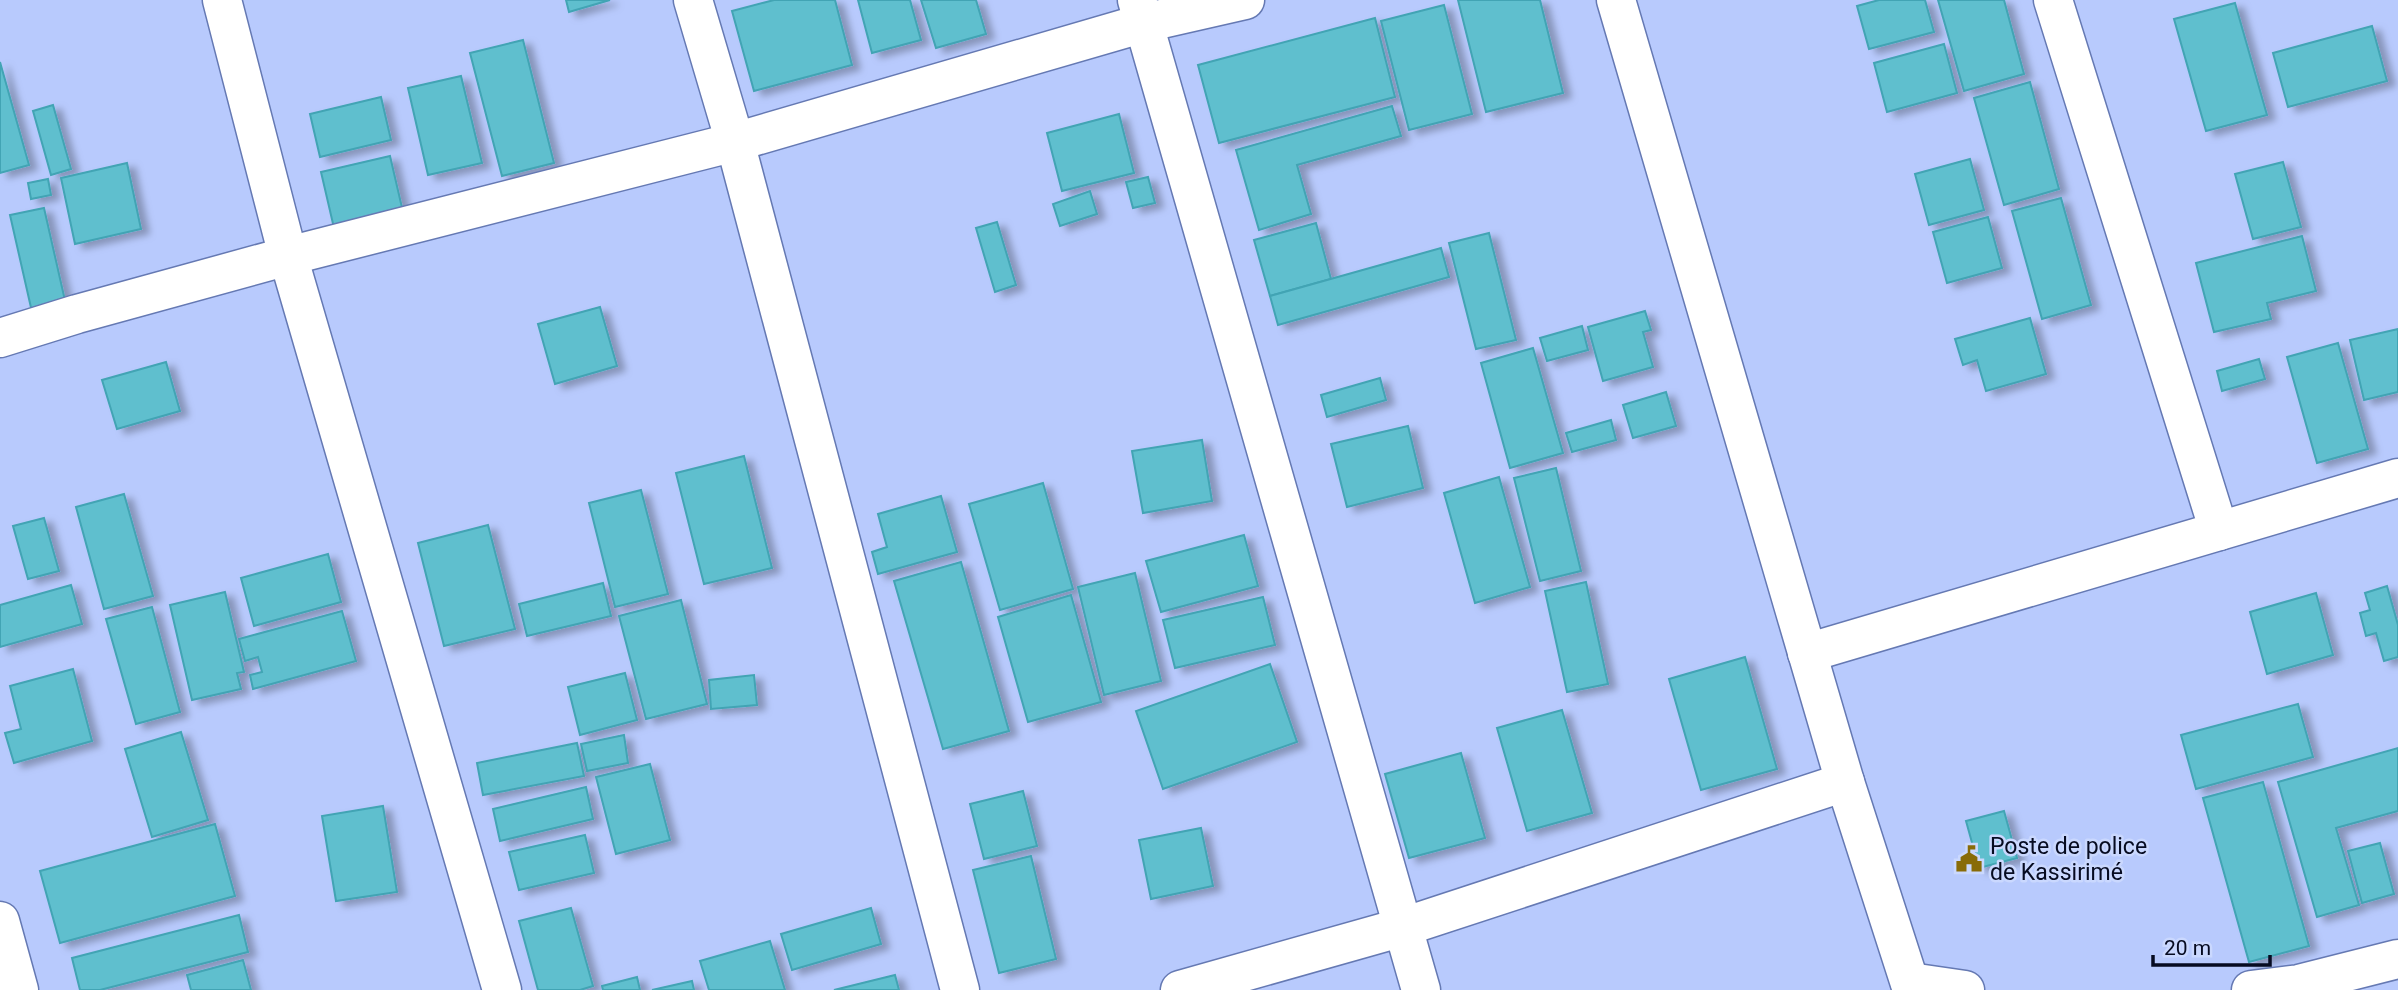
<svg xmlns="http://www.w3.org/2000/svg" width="2398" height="990" font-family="Roboto,sans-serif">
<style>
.building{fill:#5fbfce;stroke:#42a4b4;stroke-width:2;filter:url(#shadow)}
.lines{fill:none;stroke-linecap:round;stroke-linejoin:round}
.minor-casing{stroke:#6579b3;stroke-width:41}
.minor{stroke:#fff;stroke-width:38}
.labels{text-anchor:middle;stroke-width:5;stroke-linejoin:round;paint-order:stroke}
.poi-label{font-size:23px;fill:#060b21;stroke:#cad8fe;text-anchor:start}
</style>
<defs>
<filter id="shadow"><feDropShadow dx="8" dy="4.5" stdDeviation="3.5" flood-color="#0004"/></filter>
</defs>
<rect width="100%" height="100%" fill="#b8cafd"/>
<g class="building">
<polygon points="566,0 610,0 569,12"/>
<polygon points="774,0 835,0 852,65 754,91 732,11"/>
<polygon points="858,0 910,0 921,40 872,53"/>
<polygon points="921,0 976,0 986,34 936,48"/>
<polygon points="1458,0 1540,0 1563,93 1486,112"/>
<polygon points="1879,0 1925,0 1934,32 1869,49 1857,6"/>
<polygon points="1938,0 2004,0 2024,74 1964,91"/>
<polygon points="2235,3 2267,115 2206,131 2174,19"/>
<polygon points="1444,5 1472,114 1409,130 1381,21"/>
<polygon points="1375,18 1395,97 1219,143 1198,65"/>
<polygon points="2372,26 2387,81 2288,107 2273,53"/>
<polygon points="523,40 554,163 502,176 470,53"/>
<polygon points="1944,44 1957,93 1887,112 1874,63"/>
<polygon points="0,62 29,165 0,173"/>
<polygon points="461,76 482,163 428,175 408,88"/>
<polygon points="2030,82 2059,189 2004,205 1974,98"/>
<polygon points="381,97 391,140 320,157 310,114"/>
<polygon points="53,105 71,169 51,175 33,111"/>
<polygon points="1392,106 1401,136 1297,165 1311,214 1259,230 1236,150"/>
<polygon points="1119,114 1134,173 1062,191 1047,133"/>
<polygon points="390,156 403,212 334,228 321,172"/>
<polygon points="1970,159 1984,210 1929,225 1915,174"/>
<polygon points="2283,162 2301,227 2253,239 2235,174"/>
<polygon points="127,163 141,229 75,244 61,178"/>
<polygon points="1148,177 1155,203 1133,208 1126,182"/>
<polygon points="48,179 51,195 31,199 28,183"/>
<polygon points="1090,191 1097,214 1060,226 1053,204"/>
<polygon points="2061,198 2091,305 2042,319 2012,211"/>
<polygon points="44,208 66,305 32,312 10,215"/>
<polygon points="1988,217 2002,268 1947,283 1933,232"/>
<polygon points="997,222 1016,285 995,292 976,228"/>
<polygon points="1316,223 1331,279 1270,296 1254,240"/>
<polygon points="1489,233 1516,340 1476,349 1449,243"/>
<polygon points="2302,236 2316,291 2267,303 2271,319 2214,332 2196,263"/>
<polygon points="1441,248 1449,277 1278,325 1270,296"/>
<polygon points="600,307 617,366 555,384 538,324"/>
<polygon points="1645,311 1651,330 1643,332 1653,367 1603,381 1588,327"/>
<polygon points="2030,318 2046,374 1986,391 1977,360 1963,365 1955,339"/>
<polygon points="1582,326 1588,350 1547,361 1540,338"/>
<polygon points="2398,329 2398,392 2364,400 2350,340"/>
<polygon points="2338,343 2368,449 2317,463 2287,357"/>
<polygon points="1533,348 1563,453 1510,468 1481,363"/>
<polygon points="2259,359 2265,379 2222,391 2217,371"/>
<polygon points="166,362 180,411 117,429 102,380"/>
<polygon points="1380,378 1386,400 1327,417 1321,395"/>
<polygon points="1666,392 1676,426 1633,438 1623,405"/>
<polygon points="1611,420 1616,440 1572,452 1566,433"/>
<polygon points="1408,426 1423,488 1347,507 1331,444"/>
<polygon points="1202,440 1212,501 1143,513 1132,451"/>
<polygon points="744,456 772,568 704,584 676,473"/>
<polygon points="1556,468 1581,571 1540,581 1514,478"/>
<polygon points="1499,477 1530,587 1475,603 1444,493"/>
<polygon points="1043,483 1073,589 1000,610 969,504"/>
<polygon points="641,490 668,594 615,607 589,503"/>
<polygon points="124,494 153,596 104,609 76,507"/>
<polygon points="941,496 957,552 878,574 872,552 887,547 878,514"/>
<polygon points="44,518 59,571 28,579 13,526"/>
<polygon points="488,525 515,629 444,646 418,543"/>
<polygon points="1244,535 1258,586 1161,612 1146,561"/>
<polygon points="328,554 341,602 254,626 241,578"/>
<polygon points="961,562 1009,731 943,749 894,581"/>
<polygon points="1135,573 1161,681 1104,695 1078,587"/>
<polygon points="1586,582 1608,684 1567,692 1545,591"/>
<polygon points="603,583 611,616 527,636 519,604"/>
<polygon points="71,585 82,624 0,647 0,605"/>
<polygon points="2387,586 2398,625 2398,657 2384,661 2376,633 2366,636 2360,613 2370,610 2365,593"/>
<polygon points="225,592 244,672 237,673 241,689 192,700 170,605"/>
<polygon points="2316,593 2333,655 2267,674 2250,612"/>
<polygon points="1071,595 1101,702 1028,722 998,617"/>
<polygon points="1263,597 1275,645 1175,668 1163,620"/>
<polygon points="681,600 707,704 646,719 619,616"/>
<polygon points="152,607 180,712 136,724 106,619"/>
<polygon points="342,611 356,661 253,689 250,675 262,672 258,657 245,661 239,639"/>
<polygon points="1745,657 1777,769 1701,790 1669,679"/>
<polygon points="1270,664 1297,742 1163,789 1136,711"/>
<polygon points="73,669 92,741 14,763 5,733 21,729 10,686"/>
<polygon points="625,673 637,720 580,735 568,687"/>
<polygon points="754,675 757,705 711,709 709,680"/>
<polygon points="2298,704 2313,757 2196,789 2181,735"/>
<polygon points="1562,710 1592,813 1527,831 1497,728"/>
<polygon points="181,732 208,820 152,837 125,749"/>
<polygon points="624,735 628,763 587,771 581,744"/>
<polygon points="577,743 584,776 483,795 477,763"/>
<polygon points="2398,748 2398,811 2336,828 2359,905 2317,917 2278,782"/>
<polygon points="1461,753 1485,838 1409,858 1385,774"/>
<polygon points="650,764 670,840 616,854 596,777"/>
<polygon points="2263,782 2309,946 2249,962 2203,798"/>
<polygon points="586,787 593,819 500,841 493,809"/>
<polygon points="1023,791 1037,846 984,859 970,804"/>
<polygon points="383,806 397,892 336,901 322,816"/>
<polygon points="2004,811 2017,858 1979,868 1966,821"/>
<polygon points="215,824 235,896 60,943 40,871"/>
<polygon points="1201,828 1213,886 1151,899 1139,840"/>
<polygon points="585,835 594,873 519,890 509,852"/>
<polygon points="2380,843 2394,894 2362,903 2348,851"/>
<polygon points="1031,856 1056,959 999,973 973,870"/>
<polygon points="571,908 593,986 580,990 538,990 519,921"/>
<polygon points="871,908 881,944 792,970 781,934"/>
<polygon points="239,915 248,952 100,990 80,990 72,958"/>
<polygon points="770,941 785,990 709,990 700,961"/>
<polygon points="243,960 251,990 191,990 187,975"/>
<polygon points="895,975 899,990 834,990"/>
<polygon points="637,977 640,990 603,990 602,986"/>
<polygon points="692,981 694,990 652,990"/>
</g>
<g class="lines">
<g class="minor-casing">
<g id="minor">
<polyline points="222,0 288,256 502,990"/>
<polyline points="693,0 735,142 960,990"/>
<polyline points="1137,0 1421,990"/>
<polyline points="1616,0 1845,782 1912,990"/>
<polyline points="2053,0 2219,531"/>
<polyline points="0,338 77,314 288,256 735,142 1144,23 1245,0"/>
<polyline points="1807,653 2398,478"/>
<polyline points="0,921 19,990"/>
<polyline points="1910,982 1965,990"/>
<polyline points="1180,990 1403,927 1845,782"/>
<polyline points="2251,990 2299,984 2398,959"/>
</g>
</g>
<use href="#minor" class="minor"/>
</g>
<defs>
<g id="civic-bare" transform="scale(2.1)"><path d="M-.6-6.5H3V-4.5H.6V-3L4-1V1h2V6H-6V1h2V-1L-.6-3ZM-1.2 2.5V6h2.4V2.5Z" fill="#886b08" stroke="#cad8fe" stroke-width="2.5" paint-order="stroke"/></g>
</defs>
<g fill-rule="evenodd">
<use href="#civic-bare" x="1969" y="859"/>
</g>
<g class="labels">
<g class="poi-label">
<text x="1990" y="854">Poste de police<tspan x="1990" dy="26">de Kassirimé</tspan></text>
</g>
</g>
<path d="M2153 955v10h117v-10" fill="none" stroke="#060b21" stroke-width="3.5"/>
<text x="2164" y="955" font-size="21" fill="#060b21" stroke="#cad8fe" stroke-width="5" paint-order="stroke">20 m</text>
</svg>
